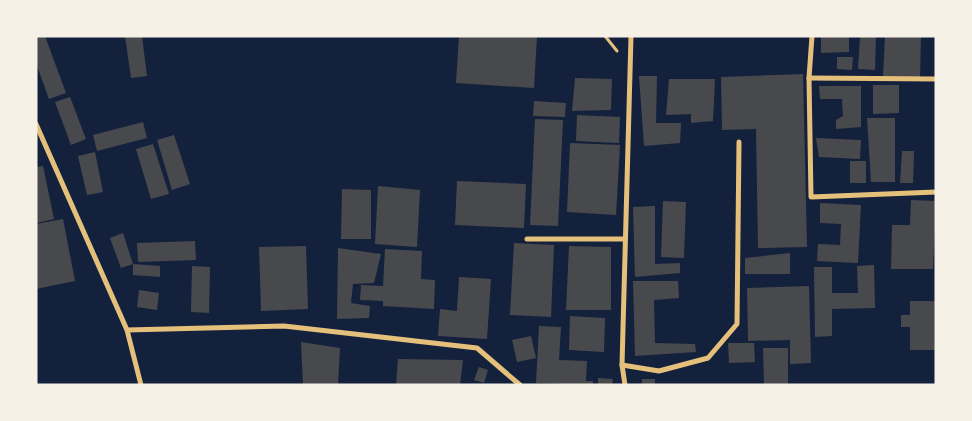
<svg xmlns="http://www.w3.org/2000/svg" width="972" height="421" font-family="'Work Sans',sans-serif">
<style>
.building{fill:#48494c}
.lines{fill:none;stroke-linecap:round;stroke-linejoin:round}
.path{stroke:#e5c07b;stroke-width:3}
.minor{stroke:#e5c07b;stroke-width:5}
</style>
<rect width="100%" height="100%" fill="#14213d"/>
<g class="building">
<polygon points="36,36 45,36 66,93 49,99 36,63"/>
<polygon points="125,36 142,36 147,76 131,78"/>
<polygon points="459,36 537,36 534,88 456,83"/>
<polygon points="821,36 849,36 849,52 821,53"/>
<polygon points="860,36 876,36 875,70 858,69"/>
<polygon points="885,36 921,36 920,79 883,77"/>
<polygon points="837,57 853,57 852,70 837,69"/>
<polygon points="803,74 807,247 758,248 756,129 722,130 721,77"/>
<polygon points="639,76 657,76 656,123 681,123 680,143 644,146"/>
<polygon points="575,78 612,79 611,110 572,111"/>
<polygon points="669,79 715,79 713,121 691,123 691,114 666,115"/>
<polygon points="873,85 899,85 899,113 873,114"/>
<polygon points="819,86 861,86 861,127 836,129 836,120 843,116 842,99 820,99"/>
<polygon points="70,97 86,139 71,145 55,102"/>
<polygon points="534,101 566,103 565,117 533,116"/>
<polygon points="577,115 620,117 619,143 576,141"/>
<polygon points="867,118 895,118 895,182 871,182"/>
<polygon points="535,119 563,120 558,226 530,225"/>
<polygon points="143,122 147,138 97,151 93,135"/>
<polygon points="174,135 190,184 172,190 157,140"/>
<polygon points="816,138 861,140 860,159 819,157"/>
<polygon points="570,143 620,145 616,215 567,212"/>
<polygon points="153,144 169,194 151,199 136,149"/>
<polygon points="902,151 914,151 913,183 900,183"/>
<polygon points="95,152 103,192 87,195 78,156"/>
<rect x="850" y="161" width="16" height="22"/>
<polygon points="43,166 54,219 36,223 36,167"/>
<polygon points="457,181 526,184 524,228 455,225"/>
<polygon points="378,186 420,190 417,247 375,244"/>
<polygon points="342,189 371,190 371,239 341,239"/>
<polygon points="911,200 936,201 933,269 891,269 892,225 910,225"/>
<polygon points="663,201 686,202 684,258 661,257"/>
<polygon points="820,203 861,205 858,263 817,261 818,244 840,245 841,224 820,223"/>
<polygon points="655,206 655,264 680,263 680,273 635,277 633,207"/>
<polygon points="63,219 75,281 36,289 36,224"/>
<polygon points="123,233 133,264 121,268 110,238"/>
<polygon points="195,241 196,260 138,262 137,243"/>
<polygon points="514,243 554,245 551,317 510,315"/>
<polygon points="306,246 308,309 261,311 259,247"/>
<polygon points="569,246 611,247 611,310 566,310"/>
<polygon points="338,248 381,254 374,283 353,284 351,303 370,306 369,318 337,319"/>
<polygon points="385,249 422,251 421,279 435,280 434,309 383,306 383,301 360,300 361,285 383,286"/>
<polygon points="790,253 790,274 745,274 745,258"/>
<polygon points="133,264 160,266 160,277 133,275"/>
<polygon points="874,265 875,308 832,309 832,336 815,337 814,267 832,267 832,293 858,293 857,266"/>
<polygon points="192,266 210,267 209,313 191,312"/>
<polygon points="459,277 491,279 487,339 438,336 440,309 457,311"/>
<polygon points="633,281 678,281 679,298 654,300 655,343 695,344 696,352 635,356"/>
<polygon points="809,286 811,363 790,364 790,340 748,341 747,288"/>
<polygon points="139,290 159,293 157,310 137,307"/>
<polygon points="910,301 936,301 936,350 910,350 910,327 901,327 901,315 910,315"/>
<polygon points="570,316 605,318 604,352 569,350"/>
<polygon points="539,326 561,327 559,360 587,361 586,381 593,381 593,385 536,383"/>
<polygon points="531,336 536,358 517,362 512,340"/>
<polygon points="301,342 340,348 338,385 303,385"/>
<polygon points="728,343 754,343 755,362 729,363"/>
<polygon points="763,348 788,348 788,385 764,385"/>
<polygon points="398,359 463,360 460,385 396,385"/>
<polygon points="479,367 488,370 484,383 474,380"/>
<polygon points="598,378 613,379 612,385 598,385"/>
<rect x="642" y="379" width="13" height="6"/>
</g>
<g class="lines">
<polyline class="path" points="605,36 617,51"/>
<g class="minor">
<polyline points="812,36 809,78 811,197 936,192"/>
<polyline points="809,78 936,79"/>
<polyline points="36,124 127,330 141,385"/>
<polyline points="527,239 625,239"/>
<polyline points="127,330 284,326 477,348 520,385"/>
<polyline points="622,365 659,371 708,358 737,324 739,142"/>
<polyline points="625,385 622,365 631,36"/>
</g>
</g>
<rect width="972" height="421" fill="none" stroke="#f6f1e7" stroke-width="75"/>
</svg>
